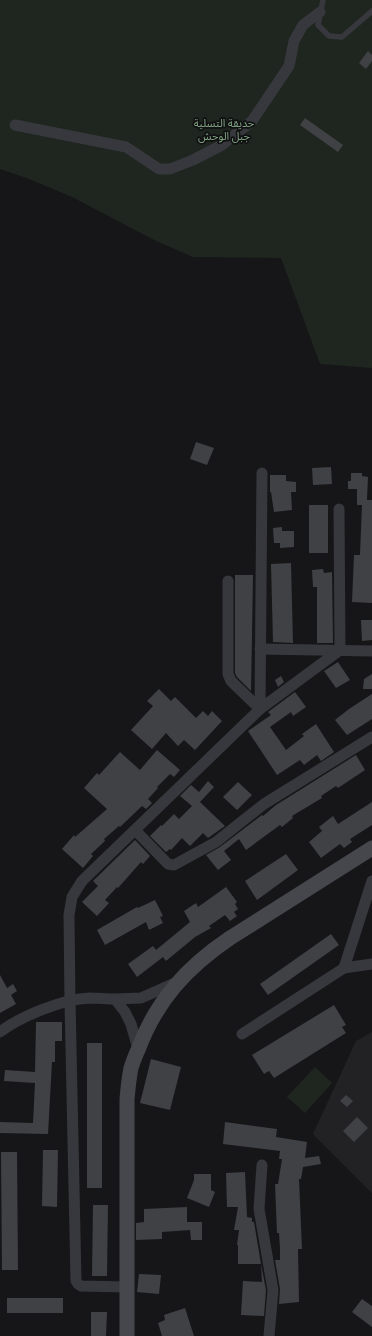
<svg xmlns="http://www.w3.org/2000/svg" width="372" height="1336" font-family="'Exo 2','Noto Sans Arabic',sans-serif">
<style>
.built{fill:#222225}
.green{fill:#1e261f}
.building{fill:#404145}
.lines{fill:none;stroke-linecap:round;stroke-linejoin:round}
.lane{stroke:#37383d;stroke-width:5.5}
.street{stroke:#37383d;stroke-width:11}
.secondary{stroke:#45474d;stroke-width:15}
.labels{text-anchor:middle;stroke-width:3.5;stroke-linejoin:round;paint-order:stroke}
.park-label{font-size:11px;fill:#7fa381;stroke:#111113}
</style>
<rect width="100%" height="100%" fill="#161618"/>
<polygon class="built" points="372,1032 372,1193 313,1134 356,1041"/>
<g class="green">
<polygon points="0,0 372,0 372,368 320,364 281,258 193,257 156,241 72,197 29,179 0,169"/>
<polygon points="315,1067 332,1083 305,1113 287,1097"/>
</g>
<g class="building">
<polygon points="368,51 372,55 372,61 366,69 359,63"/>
<polygon points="305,118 343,145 338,152 300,125"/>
<polygon points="196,442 214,448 207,465 190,459"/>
<polygon points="331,467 332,484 313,485 312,468"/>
<polygon points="351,473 362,473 362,476 368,477 367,500 372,500 372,603 352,602 354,555 360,555 362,505 357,505 357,489 348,489 348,481 351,481"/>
<polygon points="270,475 286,475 286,481 296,482 296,492 291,492 292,510 274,512 271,492 270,492"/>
<rect x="309" y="505" width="19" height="48"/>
<polygon points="282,527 282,531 294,531 294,547 280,548 280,543 274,543 273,528"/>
<polygon points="291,563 293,643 273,642 271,564"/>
<polygon points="323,569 324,573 332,572 333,643 317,643 317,587 313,587 312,570"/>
<polygon points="235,575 253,575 251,691 237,677 235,673"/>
<polygon points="361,620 372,620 372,640 362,641"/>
<polygon points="338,662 350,680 336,688 324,671"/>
<polygon points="372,674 372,689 363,689 364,679"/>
<polygon points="281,676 284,682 278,687 275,680"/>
<polygon points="159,689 171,701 175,697 196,718 203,711 208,716 212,711 222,721 195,750 184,740 178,746 166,733 152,749 131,730 153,706 147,701"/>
<polygon points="295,692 306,707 293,716 291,712 270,727 286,750 304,736 302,734 316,724 334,752 321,761 317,755 304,765 300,760 277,775 248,731 271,715 268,712"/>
<polygon points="372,694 372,719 347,735 335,720 349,709"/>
<polygon points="157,750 180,770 174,777 170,774 157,787 158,788 148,799 152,803 146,809 142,806 120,827 119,826 104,839 105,841 91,854 93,856 83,868 62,849 74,835 75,837 107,809 84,788 97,773 99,775 120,752 140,770"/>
<polygon points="356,755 365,770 338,788 336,786 321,796 322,798 292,816 293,818 282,827 280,825 246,850 239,839 224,851 231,860 218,870 206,855 220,847 262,815 263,816 276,805"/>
<polygon points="208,781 214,787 200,802 225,826 208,838 203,833 190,846 182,838 171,850 170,849 166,852 150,836 161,825 162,826 174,814 179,819 192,806 180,796 191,785 199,792"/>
<polygon points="238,782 252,795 237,810 223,797"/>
<polygon points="372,802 372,825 350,839 352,842 344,848 340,844 321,858 309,842 322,831 319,827 333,816 338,824"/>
<polygon points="135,840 150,856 143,864 141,862 118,888 117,887 105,900 109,903 97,916 82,902 98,886 93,881"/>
<polygon points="286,854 298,870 257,900 245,881"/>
<polygon points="226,887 237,902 235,904 238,909 234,912 237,916 230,921 225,915 209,926 211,928 195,937 166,961 163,957 137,977 128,964 153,946 156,950 190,922 184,911 196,903 198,907"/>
<polygon points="155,900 163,916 160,917 163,923 149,930 146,922 105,945 97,930 137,907 138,908"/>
<polygon points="331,934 339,945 268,995 260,984"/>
<polygon points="0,975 7,988 13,984 17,991 11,995 16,1004 0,1013"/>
<polygon points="334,1005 346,1025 342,1027 346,1033 274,1078 269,1071 264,1074 252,1055"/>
<polygon points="36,1022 62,1022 62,1041 55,1041 55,1062 52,1062 48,1134 0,1133 0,1122 33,1123 35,1083 4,1081 5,1070 35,1072"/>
<rect x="87" y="1043" width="15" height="145"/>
<polygon points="151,1059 181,1067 170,1110 140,1103"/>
<polygon points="346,1095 353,1101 347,1107 340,1101"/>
<polygon points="357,1117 368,1128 354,1142 343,1131"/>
<polygon points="225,1122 277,1129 276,1137 307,1142 305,1158 319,1156 321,1164 303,1167 301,1179 299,1179 302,1249 298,1249 299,1302 279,1304 280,1289 275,1260 280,1260 280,1249 279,1233 277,1233 275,1184 278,1184 282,1159 279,1159 280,1151 223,1144"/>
<polygon points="43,1150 58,1150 57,1207 42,1206"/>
<polygon points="1,1152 17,1152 18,1270 2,1270"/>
<polygon points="245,1172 247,1217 252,1218 252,1222 254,1222 261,1264 238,1264 238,1245 237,1245 239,1230 234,1230 238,1207 227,1207 226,1173"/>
<polygon points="194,1174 211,1174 211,1190 215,1192 209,1207 187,1198 194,1180"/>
<polygon points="93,1205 108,1205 107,1276 92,1276"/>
<polygon points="187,1207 187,1222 202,1222 202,1240 191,1240 190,1230 162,1232 162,1239 136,1240 136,1223 144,1222 144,1209"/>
<polygon points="261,1264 266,1290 264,1316 241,1315 243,1281 262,1282"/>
<polygon points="139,1274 161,1275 159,1294 137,1292"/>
<rect x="7" y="1298" width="56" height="15"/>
<polygon points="362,1299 372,1306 372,1327 352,1312"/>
<polygon points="185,1308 194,1336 162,1336 158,1323 165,1320 164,1315"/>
<polygon points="91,1312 107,1312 106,1336 91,1336"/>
</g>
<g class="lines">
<polyline class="lane" points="323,0 318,25 329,36 342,37 372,11"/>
<g class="street">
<polyline points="15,125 126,147 159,169 170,169 193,160 222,145 252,121 289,66 294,41 303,25 320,12"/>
<polyline points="228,581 228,674 231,681 260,709"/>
<polyline points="260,649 372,651"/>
<polyline points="260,709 262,473"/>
<polyline points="135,830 168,864 174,865 216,842 264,804 372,737"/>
<polyline points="344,968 372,881"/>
<path d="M0 1032C21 1016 63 999 90 998 98 998 107 999 115 999"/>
<polyline points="242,1034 344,968 372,964"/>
<polyline points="138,1049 131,1024 125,1012 115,999 141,998 177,982"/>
<polyline points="262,1165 259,1209 273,1290 269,1336"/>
<polyline points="127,1287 81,1286 78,1284 76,1281 70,1001 69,915 72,897 82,881 260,709 340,650 339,509"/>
</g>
<path class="secondary" d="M127 1336V1099C128 1088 129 1078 131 1068 133 1062 135 1056 138 1050 156 1001 187 967 230 938L372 848"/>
</g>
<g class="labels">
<g class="park-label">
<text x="224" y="127">حديقة التسلية<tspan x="224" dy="13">جبل الوحش</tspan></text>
</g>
</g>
</svg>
